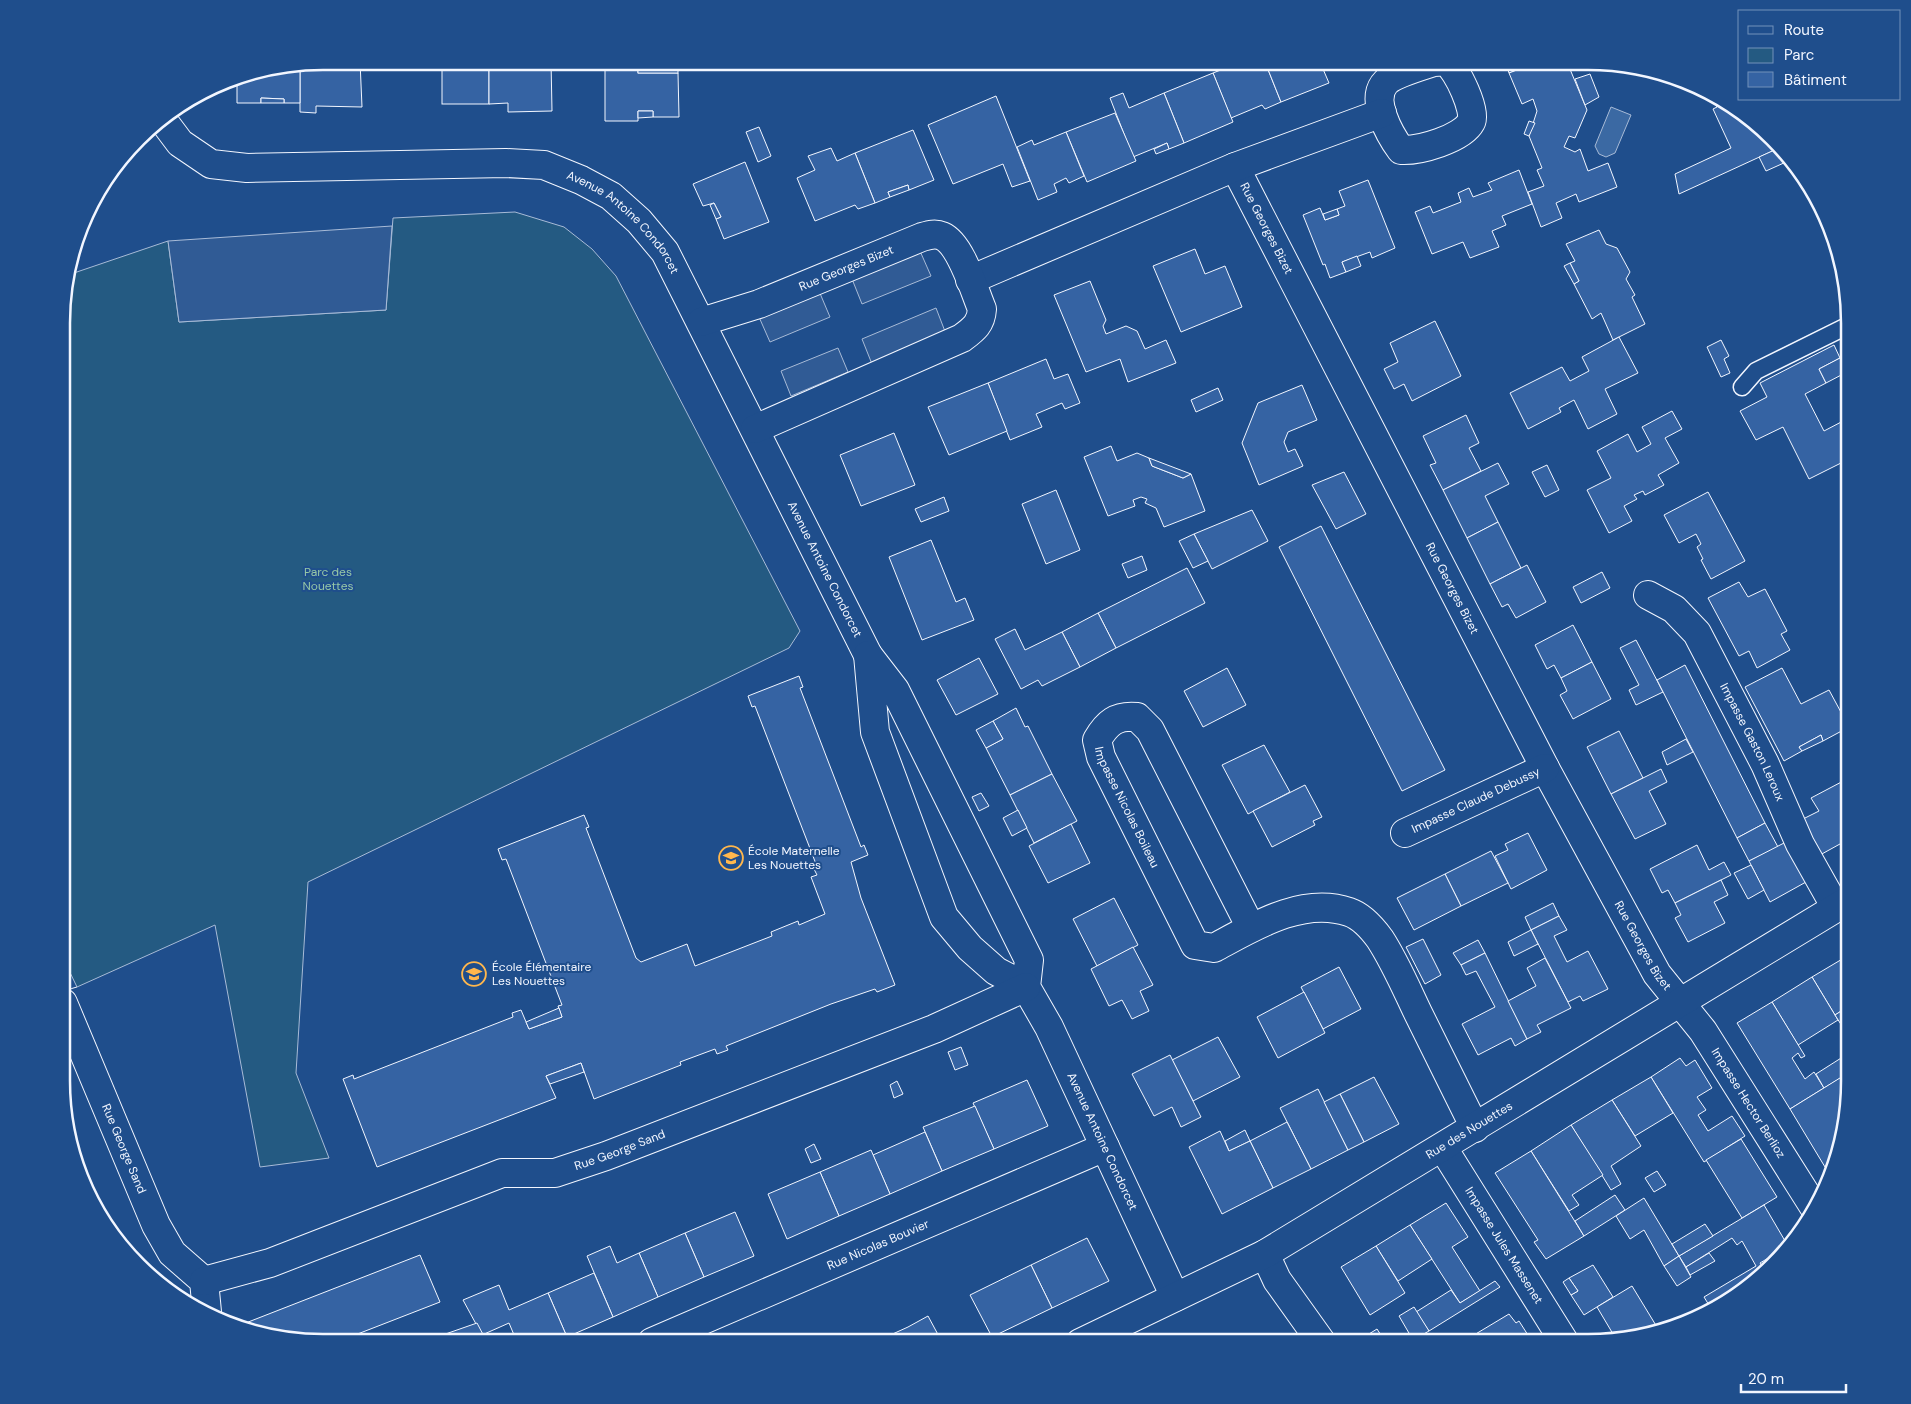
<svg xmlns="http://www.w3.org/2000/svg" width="1911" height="1404" font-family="'DM Sans',sans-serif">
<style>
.green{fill:#245a82;stroke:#a8bbd7}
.parking{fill:#305b95;stroke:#a8bbd7}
.water{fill:#3b69a3;stroke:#a8bbd7}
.building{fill:#3563a3;stroke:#f2f6ff}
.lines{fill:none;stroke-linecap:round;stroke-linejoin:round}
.service-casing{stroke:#f2f6ff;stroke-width:19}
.minor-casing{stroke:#f2f6ff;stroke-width:30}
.tertiary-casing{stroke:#f2f6ff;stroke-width:30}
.service{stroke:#1f4e8c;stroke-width:16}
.minor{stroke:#1f4e8c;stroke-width:28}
.tertiary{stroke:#1f4e8c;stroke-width:28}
.fence{stroke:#f2f6ff;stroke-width:1;stroke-dasharray:6 2.5;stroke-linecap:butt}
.labels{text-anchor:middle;stroke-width:4;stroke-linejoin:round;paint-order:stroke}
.street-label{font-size:12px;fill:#f2f6ff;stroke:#1f4e8c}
.park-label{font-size:12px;fill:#97c8a6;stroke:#1f4e8c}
.poi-label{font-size:12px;fill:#f2f6ff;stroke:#1f4e8c;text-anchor:start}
.rim{fill:none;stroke:#f2f6ff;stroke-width:2.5}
</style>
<rect width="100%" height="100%" fill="#1f4e8c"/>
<polygon class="green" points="515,212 564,227 592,249 616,276 800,631 789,648 308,882 296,1073 329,1158 260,1167 215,925 77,987 63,958 63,289 68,275 168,241 179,322 386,310 393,218"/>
<g class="parking">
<polygon points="392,226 386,310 179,322 168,241"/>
<polygon points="920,251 931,276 862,304 852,279"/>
<polygon points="819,291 830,317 770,342 759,317"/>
<polygon points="936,308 946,334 872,364 862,339"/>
<polygon points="838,348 848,372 791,396 781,371"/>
</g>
<polygon class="water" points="1611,107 1631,115 1615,153 1606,157 1599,154 1595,146"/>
<g class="building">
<polygon points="331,61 360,61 362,107 316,106 316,113 300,112 300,66 331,66"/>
<rect x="442" y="61" width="47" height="43"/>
<polygon points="489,61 551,61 552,111 508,112 508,103 489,104"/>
<polygon points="605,61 638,61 638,73 678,73 679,117 653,117 653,111 638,111 638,121 605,121"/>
<polygon points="1241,62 1265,62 1281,102 1265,109 1262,105 1231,118 1213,73"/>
<polygon points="1265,62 1320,62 1329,83 1281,102"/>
<polygon points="1505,62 1538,62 1509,73"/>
<polygon points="1538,62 1567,62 1587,110 1575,138 1569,136 1564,147 1575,152 1580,149 1588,171 1608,163 1617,187 1579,202 1576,194 1556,203 1562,218 1541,227 1528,192 1544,186 1537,170 1542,168 1529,136 1537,111 1533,99 1522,104 1509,73"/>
<polygon points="300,66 300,103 284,103 284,99 261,98 261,103 237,103 237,78"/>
<rect x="638" y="66" width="40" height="7"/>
<polygon points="1213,73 1233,122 1184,143 1164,93"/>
<polygon points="1590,74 1599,97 1585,105 1575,79"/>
<polygon points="1123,93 1129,108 1164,93 1184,143 1169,149 1167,143 1133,157 1110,98"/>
<polygon points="1711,94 1748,115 1776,142 1779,148 1679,194 1675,174 1731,148 1713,109 1717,107"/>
<polygon points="996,96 1030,181 1012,187 1003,164 953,184 928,125"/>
<polygon points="261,98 284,99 284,103 261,103"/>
<polygon points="638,111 653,111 653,117 638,118"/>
<polygon points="1115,113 1136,161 1087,182 1066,132"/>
<polygon points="1529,121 1535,123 1529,136 1524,134"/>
<polygon points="759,127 771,156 758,162 746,132"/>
<polygon points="913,130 934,180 909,190 908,185 888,192 890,197 875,203 855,153"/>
<polygon points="1066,132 1084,176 1069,183 1066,178 1054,184 1057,192 1038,200 1017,147 1032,140 1034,145"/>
<polygon points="1167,143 1169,149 1156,154 1154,149"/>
<polygon points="831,148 837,161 855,153 875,203 858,209 855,205 815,221 797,178 815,170 808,156"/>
<polygon points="1779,148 1786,162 1766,171 1759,157"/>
<polygon points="745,162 769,222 724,239 716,219 721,217 714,203 703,206 693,184"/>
<polygon points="1519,170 1532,204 1502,216 1506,225 1492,231 1499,247 1470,258 1463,242 1432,254 1415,212 1430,206 1433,213 1461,202 1458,193 1469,188 1473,197 1492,190 1488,183"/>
<polygon points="1368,180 1395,248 1372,258 1370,252 1342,262 1346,272 1330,278 1325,264 1323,265 1303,215 1320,208 1325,220 1339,215 1337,209 1345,206 1339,191"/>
<polygon points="908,185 909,190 890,197 888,192"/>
<polygon points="714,203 721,217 716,219 710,205"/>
<polygon points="1337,209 1339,215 1325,220 1323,214"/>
<polygon points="1599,230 1606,244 1617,248 1630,272 1626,279 1635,295 1632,297 1645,324 1613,340 1601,313 1592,319 1574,284 1579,281 1570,263 1575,261 1566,244"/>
<polygon points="1195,249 1205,274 1225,266 1242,307 1181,332 1153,266"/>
<polygon points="1357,256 1361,266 1346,272 1342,262"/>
<polygon points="1570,263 1579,281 1574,284 1564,266"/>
<polygon points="1090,281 1106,320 1103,326 1106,334 1126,326 1137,331 1145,349 1166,340 1176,363 1128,382 1120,359 1086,372 1054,295"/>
<polygon points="1435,321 1461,376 1412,401 1404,384 1394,389 1384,369 1398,362 1390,343"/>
<polygon points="1619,337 1638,373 1605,389 1617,414 1588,429 1574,400 1559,408 1561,412 1528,429 1510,393 1562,367 1570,381 1589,371 1582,357"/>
<polygon points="1721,340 1729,356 1724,359 1730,373 1721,377 1707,347"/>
<polygon points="1834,345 1840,358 1819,369 1826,383 1805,394 1824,431 1845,420 1849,428 1849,459 1809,479 1783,427 1756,440 1740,411 1767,397 1760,383"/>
<polygon points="1840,358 1847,372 1826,383 1819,369"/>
<polygon points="1046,359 1054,379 1068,374 1080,403 1065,409 1062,403 1036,414 1042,427 1010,440 988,383"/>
<polygon points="988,383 1007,431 949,455 928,407"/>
<polygon points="1302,385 1317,420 1288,432 1284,442 1288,452 1295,449 1303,466 1259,485 1242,443 1258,403"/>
<polygon points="1218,388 1223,400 1196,412 1191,400"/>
<polygon points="1672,411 1682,429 1665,438 1679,463 1658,475 1664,485 1645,495 1643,491 1634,495 1637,499 1624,506 1632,521 1609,533 1587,490 1611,478 1597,451 1628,434 1637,452 1651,444 1642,427"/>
<polygon points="1466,415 1479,443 1469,448 1481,471 1443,490 1430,465 1436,463 1423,436"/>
<polygon points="894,433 915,485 861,506 840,455"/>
<polygon points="1111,446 1117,461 1137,453 1149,458 1152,466 1183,478 1191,474 1205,511 1164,527 1156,508 1145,503 1147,499 1141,497 1133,500 1135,506 1108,516 1084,457"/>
<polygon points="1149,458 1191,474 1183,478 1152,466"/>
<polygon points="1498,463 1509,484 1485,496 1498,522 1467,538 1443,490"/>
<polygon points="1547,465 1559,490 1545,497 1532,472"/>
<polygon points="1344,472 1366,514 1336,529 1312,485"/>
<polygon points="1056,490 1080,550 1046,564 1022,504"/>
<polygon points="1708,492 1745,561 1711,579 1701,560 1703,559 1697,547 1701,544 1696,534 1679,543 1664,515"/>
<polygon points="944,497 949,511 921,522 915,509"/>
<polygon points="1252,510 1268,541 1212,569 1194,534"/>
<polygon points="1498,522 1521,568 1490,584 1467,538"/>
<polygon points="1321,526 1445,770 1402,791 1279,547"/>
<polygon points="1194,534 1208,561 1193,568 1179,541"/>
<polygon points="931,540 956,602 965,598 974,620 922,640 889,557"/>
<polygon points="1142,556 1147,570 1128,578 1122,564"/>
<polygon points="1527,565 1546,602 1516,618 1508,604 1502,607 1490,584"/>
<polygon points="1187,568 1205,603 1116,648 1098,613"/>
<polygon points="1602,572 1610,588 1581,603 1573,587"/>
<polygon points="1739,582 1748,597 1765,589 1787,631 1781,634 1790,650 1757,668 1749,651 1739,656 1708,598"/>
<polygon points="1098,613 1116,648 1080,667 1062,632"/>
<polygon points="1573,625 1592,662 1561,678 1554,665 1547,669 1535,645"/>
<polygon points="1015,629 1025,650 1062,632 1080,667 1042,686 1038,680 1021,689 995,639"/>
<polygon points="1636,640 1663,692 1636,705 1629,690 1639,685 1620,648"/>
<polygon points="979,658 998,694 956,715 937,680"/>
<polygon points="1592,662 1611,699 1573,719 1560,695 1567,691 1561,678"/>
<polygon points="1685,665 1765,823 1737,838 1657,680"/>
<polygon points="1227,668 1246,705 1203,727 1184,691"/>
<polygon points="1782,668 1801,704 1829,690 1849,727 1823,741 1821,735 1799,747 1802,751 1784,761 1745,687"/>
<polygon points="799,676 803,687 800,688 861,847 864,845 868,855 851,862 861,898 895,985 877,992 875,989 831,1004 726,1046 728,1050 717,1054 715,1049 680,1062 681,1065 594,1099 581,1063 546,1076 556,1098 377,1167 343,1079 353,1075 354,1079 513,1017 512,1013 521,1010 529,1029 562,1017 558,1006 562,1005 506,859 502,860 498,849 584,815 589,827 586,828 636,958 641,962 687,944 695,966 772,936 771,932 798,921 799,925 825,914 811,877 817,875 812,865 816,864 755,706 752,707 748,696"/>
<polygon points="1016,708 1025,727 1028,726 1052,774 1010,795 986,748 1003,739 993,721"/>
<polygon points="993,721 1003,739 986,748 976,730"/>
<polygon points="1619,731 1643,778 1611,794 1587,747"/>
<polygon points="1821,735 1823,741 1802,751 1799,747"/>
<polygon points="1686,739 1693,752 1667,765 1662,752"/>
<polygon points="1264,745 1290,792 1248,814 1222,765"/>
<polygon points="1661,769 1667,782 1649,791 1666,824 1635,839 1611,794"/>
<polygon points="1052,774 1077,821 1034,843 1010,795"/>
<polygon points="1847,779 1849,784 1849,839 1820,855 1803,819 1819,811 1811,798"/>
<polygon points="1305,785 1322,817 1313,821 1315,825 1272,847 1253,811"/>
<polygon points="981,793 989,806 979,811 972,797"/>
<polygon points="1018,810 1027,828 1012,836 1003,818"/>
<polygon points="1765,823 1778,847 1749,861 1737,838"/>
<polygon points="1071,824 1090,863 1048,883 1029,846"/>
<polygon points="1528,833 1547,870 1511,889 1495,856 1508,850 1505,844"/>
<polygon points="1786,842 1806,882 1770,902 1749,861"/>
<polygon points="1697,845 1709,870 1724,862 1731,875 1675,903 1668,890 1662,893 1650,869"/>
<polygon points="1491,851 1508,883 1461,906 1445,874"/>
<polygon points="1751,865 1764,890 1748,899 1734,873"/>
<polygon points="1445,874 1461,906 1414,930 1397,898"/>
<polygon points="1721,880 1728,895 1714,902 1725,923 1688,942 1675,918 1681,915 1675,903"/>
<polygon points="1114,898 1138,945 1097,966 1073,919"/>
<polygon points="1553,903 1559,916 1531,930 1525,917"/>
<polygon points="1559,916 1567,930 1554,936 1567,962 1588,951 1608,989 1583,1001 1580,996 1568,1002 1531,930"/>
<polygon points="1531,930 1538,944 1514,956 1508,942"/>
<polygon points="1423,939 1441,975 1425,984 1406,947"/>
<polygon points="1478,940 1485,953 1461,965 1453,953"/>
<polygon points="1133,947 1153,985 1140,991 1149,1011 1132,1019 1122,1000 1109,1006 1091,969"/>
<polygon points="1485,953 1527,1039 1515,1046 1511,1038 1478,1055 1462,1024 1495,1007 1476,971 1466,975 1461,965"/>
<polygon points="1849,955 1849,1006 1835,1015 1812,977"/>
<polygon points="1545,958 1571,1008 1537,1025 1541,1032 1527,1039 1508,1001 1536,986 1527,968"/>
<polygon points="1339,967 1361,1009 1323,1029 1301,987"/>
<polygon points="1812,977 1838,1020 1798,1045 1772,1002"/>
<polygon points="1304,992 1325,1033 1278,1058 1257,1017"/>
<polygon points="1772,1002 1805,1056 1801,1058 1798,1053 1792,1058 1805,1079 1814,1072 1824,1088 1790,1109 1737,1023"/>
<polygon points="1849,1006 1849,1021 1842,1026 1835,1015"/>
<polygon points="559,1008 562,1017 529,1029 526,1022"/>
<polygon points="1849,1021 1849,1038 1842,1026"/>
<polygon points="1218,1037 1240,1077 1193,1101 1172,1060"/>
<polygon points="961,1047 968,1065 955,1070 948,1052"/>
<polygon points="1849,1053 1849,1073 1824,1088 1816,1074"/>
<polygon points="1170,1055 1201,1117 1181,1127 1172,1107 1154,1116 1132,1074"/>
<polygon points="1680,1058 1686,1066 1695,1060 1712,1088 1697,1097 1706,1110 1698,1115 1708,1131 1732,1116 1745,1136 1704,1162 1651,1077"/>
<polygon points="581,1063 584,1072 550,1084 546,1076"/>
<polygon points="1848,1073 1849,1098 1843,1104 1847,1109 1837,1160 1825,1167 1790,1109"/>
<polygon points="1374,1077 1399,1124 1364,1142 1340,1094"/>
<polygon points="1651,1077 1673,1113 1635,1136 1612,1100"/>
<polygon points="1027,1080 1048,1126 994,1149 973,1103"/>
<polygon points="897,1081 903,1094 894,1098 890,1085"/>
<polygon points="1318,1089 1348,1150 1311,1169 1280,1108"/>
<polygon points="1340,1094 1364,1142 1348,1150 1324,1102"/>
<polygon points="1612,1100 1641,1146 1611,1166 1621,1184 1611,1190 1571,1125"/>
<polygon points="975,1106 994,1149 942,1171 923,1127"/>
<polygon points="1287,1122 1311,1169 1273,1188 1250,1141"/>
<polygon points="1571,1125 1603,1175 1572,1195 1579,1205 1569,1211 1531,1151"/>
<polygon points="1245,1130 1250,1141 1229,1151 1225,1141"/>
<polygon points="1220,1131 1229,1151 1250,1141 1273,1188 1222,1214 1189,1147"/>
<polygon points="925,1132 942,1171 890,1194 873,1155"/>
<polygon points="1741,1139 1777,1197 1742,1218 1706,1160"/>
<polygon points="814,1144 821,1159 811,1163 805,1149"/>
<polygon points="871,1150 890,1194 839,1216 820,1172"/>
<polygon points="1531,1151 1584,1236 1546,1259 1534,1242 1538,1240 1495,1173"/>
<polygon points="1657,1171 1666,1185 1654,1192 1645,1178"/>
<polygon points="820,1172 839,1216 787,1239 768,1194"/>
<polygon points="1615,1195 1625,1210 1584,1236 1575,1221"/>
<polygon points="1644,1198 1679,1256 1664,1266 1644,1230 1630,1239 1616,1216"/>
<polygon points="1446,1203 1468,1237 1452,1247 1480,1291 1460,1303 1410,1225"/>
<polygon points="1764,1205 1788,1246 1760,1263 1766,1272 1760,1278 1712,1310 1704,1297 1756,1266 1742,1241 1737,1245 1732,1238 1686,1267 1679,1256"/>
<polygon points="735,1212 754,1256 704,1277 685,1233"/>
<polygon points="1705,1224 1713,1236 1679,1256 1672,1244"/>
<polygon points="1410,1225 1432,1259 1398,1281 1376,1246"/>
<polygon points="685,1233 704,1277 658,1297 639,1253"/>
<polygon points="1087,1238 1109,1281 1052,1308 1031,1265"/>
<polygon points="610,1246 617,1263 639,1253 658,1297 613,1317 587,1256"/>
<polygon points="1376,1246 1405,1293 1370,1315 1341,1267"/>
<polygon points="1709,1253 1715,1261 1690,1275 1686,1267"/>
<polygon points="420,1255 440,1302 337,1342 306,1342 239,1329 238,1326"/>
<polygon points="1679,1256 1691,1277 1677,1286 1664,1266"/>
<polygon points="1031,1265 1052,1308 992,1337 970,1295"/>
<polygon points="1593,1265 1613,1297 1584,1315 1571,1295 1578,1291 1569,1278"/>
<polygon points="594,1273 613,1317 567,1337 548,1293"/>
<polygon points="1569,1278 1578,1291 1571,1295 1563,1282"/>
<polygon points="1495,1281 1500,1287 1429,1331 1416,1312 1451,1290 1460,1303"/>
<polygon points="499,1285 509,1310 548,1293 567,1337 553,1342 517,1342 509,1323 482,1335 463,1300"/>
<polygon points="1632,1286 1660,1332 1616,1339 1597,1307"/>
<polygon points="1709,1306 1712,1310 1691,1321 1689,1319"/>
<polygon points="1414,1307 1429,1331 1413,1340 1399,1316"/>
<polygon points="1509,1314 1516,1323 1519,1321 1533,1343 1472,1343 1469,1338"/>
<polygon points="928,1316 942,1342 875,1342 908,1327"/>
<polygon points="477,1323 487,1342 435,1342 434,1338"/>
<polygon points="1377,1329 1386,1343 1356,1342"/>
<polygon points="1267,1334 1272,1343 1250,1343"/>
</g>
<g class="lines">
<g class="service-casing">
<polyline id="service" points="1742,387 1756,371 1849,325"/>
</g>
<g class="minor-casing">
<g id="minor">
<path d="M1434 62C1422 66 1394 74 1386 82 1369 99 1390 135 1401 150 1419 151 1462 139 1471 122 1477 112 1457 69 1447 63 1444 61 1439 62 1435 62"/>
<path id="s1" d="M162 119 180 143 211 164 247 168 506 163 544 165 581 180 611 196 639 221 665 252 868 655"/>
<path id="s2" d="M1235 167 1545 768 1657 974 1703 1031 1814 1207"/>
<polyline points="970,280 1235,167 1382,113"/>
<path id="s3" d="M701 322 759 304 922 237C929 235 935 233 942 236 961 244 974 290 982 309 981 324 974 329 962 338L755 429"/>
<path id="s4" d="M1648 595 1674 609 1697 633 1765 764 1800 844 1836 908"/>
<path id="s5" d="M1405 833 1545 768"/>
<path id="s6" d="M1251 928 1150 730 1137 717C1116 715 1107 723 1097 740L1101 757 1195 945 1214 948C1253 927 1302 896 1349 912 1361 916 1372 928 1380 939 1395 962 1406 988 1418 1013 1437 1051 1456 1090 1475 1128"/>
<path id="s7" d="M1026 987 1029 960 895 690 868 655 875 732 944 917 970 948 996 971 1026 987 1049 1027 1175 1297"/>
<path id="s8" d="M63 1003 156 1225 172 1253 204 1281 207 1312"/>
<path id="s9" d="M1443 1148 1565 1343"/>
<polyline points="1265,1254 1277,1280 1322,1343"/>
<path id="s10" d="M204 1281 270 1263 502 1173H555L606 1156 934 1029 1026 987"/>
<path id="s11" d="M652 1342 1105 1147"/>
</g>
</g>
<g class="tertiary-casing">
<g id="tertiary">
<path id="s12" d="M1080 1343 1265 1254 1849 900"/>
</g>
</g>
<use href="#service" class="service"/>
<use href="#minor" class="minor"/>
<use href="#tertiary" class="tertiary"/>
<polyline class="fence" points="63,991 77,987"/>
</g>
<defs>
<g id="school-ring" transform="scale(1.25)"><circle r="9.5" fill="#1f4e8c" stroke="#ffb74d" stroke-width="1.5"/><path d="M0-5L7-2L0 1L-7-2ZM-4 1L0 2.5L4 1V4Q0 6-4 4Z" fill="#ffb74d"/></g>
</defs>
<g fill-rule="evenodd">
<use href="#school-ring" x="731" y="858"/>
<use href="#school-ring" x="474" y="974"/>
</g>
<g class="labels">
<g class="street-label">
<text dy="4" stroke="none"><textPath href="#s1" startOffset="501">Avenue Antoine Condorcet</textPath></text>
<text dy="4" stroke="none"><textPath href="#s2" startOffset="69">Rue Georges Bizet</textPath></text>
<text dy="4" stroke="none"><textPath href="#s3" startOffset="155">Rue Georges Bizet</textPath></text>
<text dy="4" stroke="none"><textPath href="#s1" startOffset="908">Avenue Antoine Condorcet</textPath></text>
<text dy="4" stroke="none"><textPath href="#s2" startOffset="474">Rue Georges Bizet</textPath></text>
<text dy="4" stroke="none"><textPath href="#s4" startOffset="185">Impasse Gaston Leroux</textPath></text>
<text dy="4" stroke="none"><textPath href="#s5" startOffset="78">Impasse Claude Debussy</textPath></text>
<text dy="4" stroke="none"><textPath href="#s6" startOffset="364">Impasse Nicolas Boileau</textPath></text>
<text dy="4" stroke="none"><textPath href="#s2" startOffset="879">Rue Georges Bizet</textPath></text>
<text dy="4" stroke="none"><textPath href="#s2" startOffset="1069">Impasse Hector Berlioz</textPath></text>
<text dy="4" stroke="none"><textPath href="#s12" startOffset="444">Rue des Nouettes</textPath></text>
<text dy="4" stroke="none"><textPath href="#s7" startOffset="929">Avenue Antoine Condorcet</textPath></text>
<text dy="4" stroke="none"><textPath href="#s8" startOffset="158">Rue George Sand</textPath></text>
<text dy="4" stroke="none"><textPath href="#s10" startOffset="439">Rue George Sand</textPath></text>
<text dy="4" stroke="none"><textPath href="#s11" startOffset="246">Rue Nicolas Bouvier</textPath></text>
<text dy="4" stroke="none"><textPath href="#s9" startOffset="115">Impasse Jules Massenet</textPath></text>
</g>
<g class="park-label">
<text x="328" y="576">Parc des<tspan x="328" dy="14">Nouettes</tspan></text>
</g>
<g class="poi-label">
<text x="748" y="855">École Maternelle<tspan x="748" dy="14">Les Nouettes</tspan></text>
<text x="492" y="971">École Élémentaire<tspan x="492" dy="14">Les Nouettes</tspan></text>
</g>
</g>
<path d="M0 0H1911V1404H0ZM323 70H1588A253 253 0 0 1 1841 323V1081A253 253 0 0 1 1588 1334H323A253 253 0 0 1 70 1081V323A253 253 0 0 1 323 70Z" fill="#1f4e8c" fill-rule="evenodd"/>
<path class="rim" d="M323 70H1588A253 253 0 0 1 1841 323V1081A253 253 0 0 1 1588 1334H323A253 253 0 0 1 70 1081V323A253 253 0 0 1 323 70Z"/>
<rect x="1738" y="10" width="162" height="90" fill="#1f4e8c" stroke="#7391ba"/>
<rect x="1748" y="26" width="25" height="8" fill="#1f4e8c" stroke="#7391ba"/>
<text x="1784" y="35" font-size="15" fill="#f2f6ff">Route</text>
<rect x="1748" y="48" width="25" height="15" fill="#245a82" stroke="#7391ba"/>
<text x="1784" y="60" font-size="15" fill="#f2f6ff">Parc</text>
<rect x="1748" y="72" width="25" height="15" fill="#3563a3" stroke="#7391ba"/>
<text x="1784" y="85" font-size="15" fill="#f2f6ff">Bâtiment</text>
<path d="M1741 1384v8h105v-8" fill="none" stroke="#f2f6ff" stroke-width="2.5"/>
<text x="1748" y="1384" font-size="15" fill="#f2f6ff" stroke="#1f4e8c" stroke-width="4" paint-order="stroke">20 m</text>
</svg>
